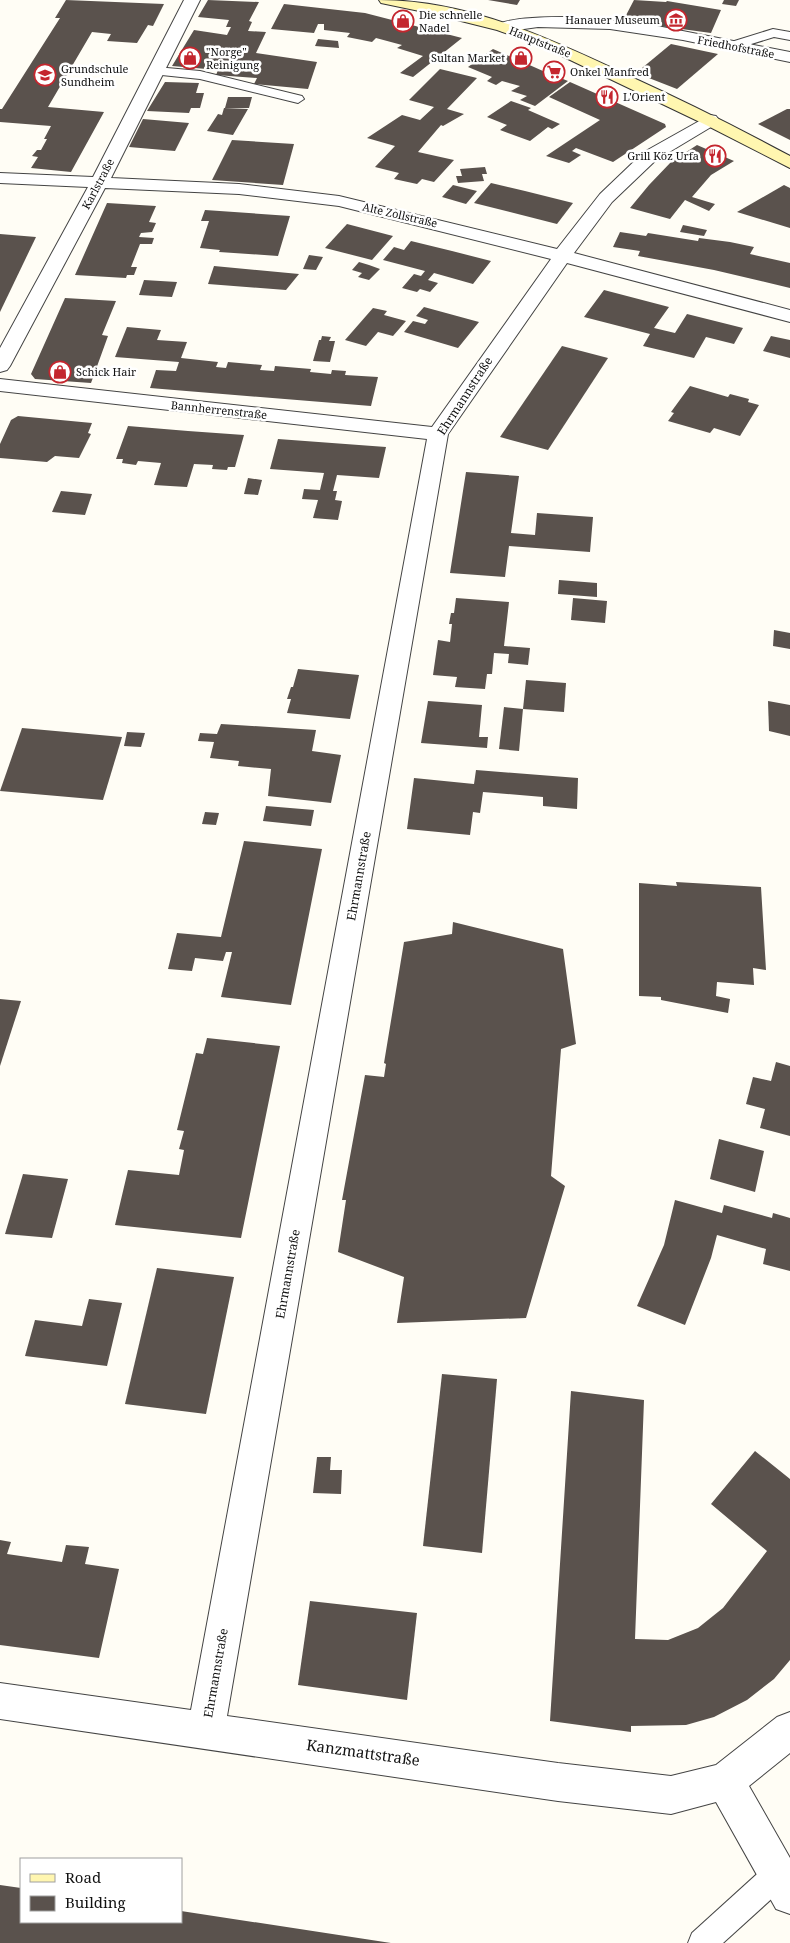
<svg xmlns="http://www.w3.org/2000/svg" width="790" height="1943" font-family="'Noto Serif',serif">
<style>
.building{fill:#5a524d}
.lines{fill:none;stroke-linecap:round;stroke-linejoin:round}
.lane-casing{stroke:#444;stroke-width:2}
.street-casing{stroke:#444;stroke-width:2}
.secondary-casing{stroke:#333;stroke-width:2}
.lane{fill:#fff;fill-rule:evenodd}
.street{fill:#fff;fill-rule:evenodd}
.secondary{fill:#fff6b0;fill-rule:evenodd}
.labels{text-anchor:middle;stroke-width:5;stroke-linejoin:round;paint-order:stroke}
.far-poi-label{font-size:11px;fill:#111;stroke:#fff;text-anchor:start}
.far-street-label{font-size:11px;fill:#111;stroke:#fff}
.street-label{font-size:12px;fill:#111;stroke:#fff}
.near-street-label{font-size:15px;fill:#111;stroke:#fff}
</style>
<rect width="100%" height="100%" fill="#fffdf5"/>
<g class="building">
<polygon points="66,0 164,4 153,26 148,25 137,43 107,41 111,34 92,32 48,107 104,112 71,172 31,168 38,157 32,156 37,150 41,150 47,139 44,139 51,126 0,122 0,109 2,109 60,18 55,18"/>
<polygon points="208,0 259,2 249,21 252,22 248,31 266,32 256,53 317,62 308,89 254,84 257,78 216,75 218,70 172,66 194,30 227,35 231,27 226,27 229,20 198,17"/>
<polygon points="488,0 520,0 517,5"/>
<polygon points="634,0 666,2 667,1 721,10 711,33 623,21"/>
<polygon points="724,0 739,0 736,6 722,4"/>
<polygon points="284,4 365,13 462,38 413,77 400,73 423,56 397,48 402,45 376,38 372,42 347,37 350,33 324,30 324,24 318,24 314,33 271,29"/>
<polygon points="318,39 338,41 339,48 315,46"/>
<polygon points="671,44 718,54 677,89 636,73"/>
<polygon points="493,49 543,71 568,81 535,106 520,100 527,96 511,91 520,86 502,81 496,85 487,81 492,77 468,67"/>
<polygon points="440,69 477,78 447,109 464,114 443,126 441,125 418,152 454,160 434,182 422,179 417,184 394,179 399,173 375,167 395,146 367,138 402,115 420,120 434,107 409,100"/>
<polygon points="165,82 199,83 196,93 204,93 200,108 191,108 189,113 147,111"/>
<polygon points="570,82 665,124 666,127 613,162 576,148 572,151 581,155 569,163 546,156 600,120 549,97"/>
<polygon points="228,97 252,97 249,108 225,108"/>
<polygon points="511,101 531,108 528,110 560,124 552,129 548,127 530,141 500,130 507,125 487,117"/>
<polygon points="224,108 248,109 233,135 207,131 218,114 222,115"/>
<polygon points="787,109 790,109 790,140 758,124"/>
<polygon points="143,119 189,123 175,151 129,147"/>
<polygon points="232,140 294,144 283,185 212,180"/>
<polygon points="697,145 734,161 711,175 692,197 715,204 709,211 685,200 670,219 630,208 649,185 671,162"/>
<polygon points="485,167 487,174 482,174 484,181 458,183 456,176 462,176 460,169"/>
<polygon points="491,183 525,191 573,203 557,224 474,203"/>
<polygon points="453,185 477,191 466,204 442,197"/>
<polygon points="784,185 790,188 790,228 737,212"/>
<polygon points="107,203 156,206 149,222 156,223 152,232 141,233 139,237 154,238 152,244 140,244 131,267 137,267 134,275 127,275 126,278 75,275"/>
<polygon points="205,210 290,216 278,256 219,252 220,250 200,248 209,221 201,221"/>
<polygon points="347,224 393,236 372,260 325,248"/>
<polygon points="683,225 707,230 704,236 680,232"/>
<polygon points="620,232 646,236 648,233 698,241 699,238 730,242 754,247 750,254 790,263 790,288 714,270 638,256 640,251 613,247"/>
<polygon points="0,234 36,237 0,312"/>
<polygon points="411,241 452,251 491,261 473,284 434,273 428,280 438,283 430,292 420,289 417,292 402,288 414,274 421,276 425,271 383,260 394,247 404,250"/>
<polygon points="309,255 323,257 316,270 303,269"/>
<polygon points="359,262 369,265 380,269 369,280 358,277 362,273 352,270"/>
<polygon points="214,266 299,274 286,290 208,284"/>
<polygon points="144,280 177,282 172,297 139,295"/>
<polygon points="604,290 669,307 654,328 675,333 687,314 743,328 734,344 706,337 694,358 643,346 650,334 584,317"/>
<polygon points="65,298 116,301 102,335 108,336 91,383 35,379 31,374"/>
<polygon points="424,307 479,322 458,348 404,332 413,321 425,324 428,320 416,316"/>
<polygon points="373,308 387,311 384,315 406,321 393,336 378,332 366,346 345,340"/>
<polygon points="127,327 161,330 157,340 187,342 181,358 218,362 216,367 226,368 228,362 262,365 260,370 274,371 275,366 311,369 310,372 331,374 332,370 346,371 345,375 378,377 371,406 150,388 156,370 176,371 179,362 115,357"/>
<polygon points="322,336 331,337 329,341 335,341 330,362 313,361 319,340 321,340"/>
<polygon points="771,336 790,340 790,358 763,351"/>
<polygon points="562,346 608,358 548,450 500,437"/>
<polygon points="690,386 728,397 730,394 749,399 748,402 759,405 740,436 714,428 710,433 668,421 674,413 671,412"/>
<polygon points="18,416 92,423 88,433 91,434 79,458 55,456 47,462 0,458 0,444 11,420"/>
<polygon points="128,426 188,431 244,435 235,467 228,467 227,470 212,469 213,465 194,464 187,487 170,486 154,485 161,463 138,461 136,465 122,463 123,459 116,459"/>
<polygon points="278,439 386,447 379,478 337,475 333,491 337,491 335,500 342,501 338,520 313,518 318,500 302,499 304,489 320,490 324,473 270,469"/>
<polygon points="466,472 519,476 511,533 535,535 537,513 593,517 590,552 509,546 505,577 450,573"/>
<polygon points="248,478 262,480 258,495 244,494"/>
<polygon points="61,491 92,494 85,515 52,512"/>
<polygon points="559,580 597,583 597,597 558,594"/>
<polygon points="456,598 509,602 504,646 530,648 528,665 508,663 509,654 494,653 492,674 487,674 485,689 455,687 457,677 433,675 438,640 450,642 452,624 449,624 451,613 454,613"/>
<polygon points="573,598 607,601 605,623 571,620"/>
<polygon points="774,630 790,633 790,649 773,646"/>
<polygon points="298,669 359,675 350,719 287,713 291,699 287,699 291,687 293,687"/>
<polygon points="526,680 566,683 564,712 523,709"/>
<polygon points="428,701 482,705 479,737 488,737 487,748 421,743"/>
<polygon points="768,701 790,705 790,736 769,731"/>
<polygon points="504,707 523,709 519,751 499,749"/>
<polygon points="221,724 316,730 312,751 341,755 331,803 268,796 271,769 238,766 239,761 210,758 214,742 198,741 200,733 217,734"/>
<polygon points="22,728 122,737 103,800 0,791"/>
<polygon points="127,732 145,733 141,747 124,746"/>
<polygon points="476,770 578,778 577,809 543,806 543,797 483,792 480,813 473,812 470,835 407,829 414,778 474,784"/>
<polygon points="266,806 314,810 311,826 263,821"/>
<polygon points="205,812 219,813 216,825 202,824"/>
<polygon points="244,841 322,849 291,1005 221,997 232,952 226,952 223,961 195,958 192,971 168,969 177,933 221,937"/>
<polygon points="676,882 761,887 766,970 753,968 754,985 717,982 716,996 730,999 728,1013 661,1000 661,997 639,996 639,883 677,886"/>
<polygon points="453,922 563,949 576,1044 561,1049 551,1176 565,1186 526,1318 397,1323 404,1277 338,1252 346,1200 342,1200 365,1075 384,1077 386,1064 384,1063 404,942 452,934"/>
<polygon points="0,999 21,1001 0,1066"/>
<polygon points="207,1038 280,1046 241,1238 115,1225 128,1170 179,1175 184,1150 179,1149 184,1131 177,1130 196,1053 203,1054"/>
<polygon points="776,1062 790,1066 790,1136 760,1128 765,1109 746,1104 753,1077 771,1081"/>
<polygon points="719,1139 764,1151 755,1192 710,1179"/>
<polygon points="23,1174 68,1179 52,1238 5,1234"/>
<polygon points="675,1200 722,1213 724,1205 772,1218 773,1213 790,1218 790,1271 763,1264 766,1249 717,1235 711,1258 685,1325 637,1306 664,1245"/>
<polygon points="157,1268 234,1277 206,1414 125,1404"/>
<polygon points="89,1299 122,1303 107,1366 25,1356 35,1320 82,1326"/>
<polygon points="442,1374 497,1379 482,1553 423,1546"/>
<polygon points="571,1391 644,1400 635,1639 668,1640 698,1628 723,1608 767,1551 711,1504 755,1451 790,1479 790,1660 774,1679 747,1700 714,1717 686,1725 631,1726 631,1732 550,1721"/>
<polygon points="317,1457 331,1457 330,1470 342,1470 341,1494 313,1493"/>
<polygon points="0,1540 11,1542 7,1554 62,1562 66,1545 89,1547 85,1564 119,1569 99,1658 0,1645"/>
<polygon points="310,1601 417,1613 407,1700 298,1685"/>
<polygon points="0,1885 21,1888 21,1922 181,1922 181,1911 391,1943 0,1943"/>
</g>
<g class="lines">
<g class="lane-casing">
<g id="lane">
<polygon points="773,29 790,32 790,40 774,37 732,50 726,46 728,43"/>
<polygon points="156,67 200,71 302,96 304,99 298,103 200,79 152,74 150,71 152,68"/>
<polygon points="778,1860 788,1864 790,1869 788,1884 723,1943 688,1943 692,1933 768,1864"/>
</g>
</g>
<g class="street-casing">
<g id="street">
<polygon points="184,0 200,0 111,178 239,184 339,196 557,249 600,194 644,152 710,115 716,116 719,120 716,124 656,160 612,202 574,253 790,310 790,322 567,263 448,434 227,1716 558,1763 671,1776 716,1765 777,1717 790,1712 790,1753 749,1786 790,1858 790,1914 776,1909 716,1802 671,1814 558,1801 0,1719 0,1683 191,1710 427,439 0,391 0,379 432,427 551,259 339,206 239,194 105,188 10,366 7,370 0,372 0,348 88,187 0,183 0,173 93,177"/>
<path d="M574 17 647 24 790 52V62L683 40 610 29 538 27 503 32 495 27C503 16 560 17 574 17Z"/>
</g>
</g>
<g class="secondary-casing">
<path id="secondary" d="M379 0C467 0 549 38 627 75 682 100 736 127 790 156V168L704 124 543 47 497 30 429 13 381 3Z"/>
</g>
<use href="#lane" class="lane"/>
<use href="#street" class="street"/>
<use href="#secondary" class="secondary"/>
</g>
<defs>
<g id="museum-ring" transform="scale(1.125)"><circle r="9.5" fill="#fff" stroke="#c4262e" stroke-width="1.5"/><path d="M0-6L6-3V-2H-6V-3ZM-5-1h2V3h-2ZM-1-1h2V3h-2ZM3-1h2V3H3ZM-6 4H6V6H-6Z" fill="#c4262e"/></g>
<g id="shop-ring" transform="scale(1.125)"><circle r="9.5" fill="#fff" stroke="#c4262e" stroke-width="1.5"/><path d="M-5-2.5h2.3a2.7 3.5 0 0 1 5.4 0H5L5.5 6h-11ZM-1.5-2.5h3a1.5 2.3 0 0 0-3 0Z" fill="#c4262e"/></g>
<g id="supermarket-ring" transform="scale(1.125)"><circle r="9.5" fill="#fff" stroke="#c4262e" stroke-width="1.5"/><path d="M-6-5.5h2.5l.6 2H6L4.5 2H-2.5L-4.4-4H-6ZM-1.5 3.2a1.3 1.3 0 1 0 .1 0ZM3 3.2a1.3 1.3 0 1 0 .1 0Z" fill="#c4262e"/></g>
<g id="school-ring" transform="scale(1.125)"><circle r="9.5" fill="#fff" stroke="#c4262e" stroke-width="1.5"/><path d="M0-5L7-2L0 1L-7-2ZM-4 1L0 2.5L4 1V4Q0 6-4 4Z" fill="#c4262e"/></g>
<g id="restaurant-ring" transform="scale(1.125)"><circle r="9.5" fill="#fff" stroke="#c4262e" stroke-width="1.5"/><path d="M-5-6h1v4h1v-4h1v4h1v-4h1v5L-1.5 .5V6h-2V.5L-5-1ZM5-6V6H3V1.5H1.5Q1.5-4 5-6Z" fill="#c4262e"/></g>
</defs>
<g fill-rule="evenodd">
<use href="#museum-ring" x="676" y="20"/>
<use href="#shop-ring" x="403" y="21"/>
<use href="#shop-ring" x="190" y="58"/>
<use href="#shop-ring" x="521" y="58"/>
<use href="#supermarket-ring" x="554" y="72"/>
<use href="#school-ring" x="45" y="75"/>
<use href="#restaurant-ring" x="607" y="97"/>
<use href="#restaurant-ring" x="715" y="156"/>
<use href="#shop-ring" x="60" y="372"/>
</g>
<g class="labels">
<g class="far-poi-label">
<text x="419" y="19">Die schnelle<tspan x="419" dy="13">Nadel</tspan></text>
<text x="660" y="24" text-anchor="end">Hanauer Museum</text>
<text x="206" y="56">"Norge"<tspan x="206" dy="13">Reinigung</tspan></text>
<text x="505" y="62" text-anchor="end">Sultan Market</text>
<text x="61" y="73">Grundschule<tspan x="61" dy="13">Sundheim</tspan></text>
<text x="570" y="76">Onkel Manfred</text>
<text x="623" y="101">L'Orient</text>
<text x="699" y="160" text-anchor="end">Grill Köz Urfa</text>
<text x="76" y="376">Schick Hair</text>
</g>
<g class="far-street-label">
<text transform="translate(540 42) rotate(22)" y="4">Hauptstraße</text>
<text transform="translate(736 47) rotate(11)" y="4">Friedhofstraße</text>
<text transform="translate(98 184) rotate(-62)" y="4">Karlstraße</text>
<text transform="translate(400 215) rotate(13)" y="4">Alte Zollstraße</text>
<text transform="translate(219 410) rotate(6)" y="4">Bannherrenstraße</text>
</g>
<g class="street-label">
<text transform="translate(465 396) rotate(-57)" y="4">Ehrmannstraße</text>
<text transform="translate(359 876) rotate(-80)" y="4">Ehrmannstraße</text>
<text transform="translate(288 1274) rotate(-80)" y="4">Ehrmannstraße</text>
<text transform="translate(216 1673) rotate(-80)" y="4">Ehrmannstraße</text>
</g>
<g class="near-street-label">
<text transform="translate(363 1753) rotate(8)" y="5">Kanzmattstraße</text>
</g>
</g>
<rect x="20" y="1858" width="162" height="65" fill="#ffffff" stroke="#a0a0a0"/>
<rect x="30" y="1874" width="25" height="8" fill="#fff6b0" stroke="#a0a0a0"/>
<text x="65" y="1883" font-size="15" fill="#111111">Road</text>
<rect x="30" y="1896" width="25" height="15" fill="#5a524d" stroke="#a0a0a0"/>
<text x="65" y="1908" font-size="15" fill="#111111">Building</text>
</svg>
